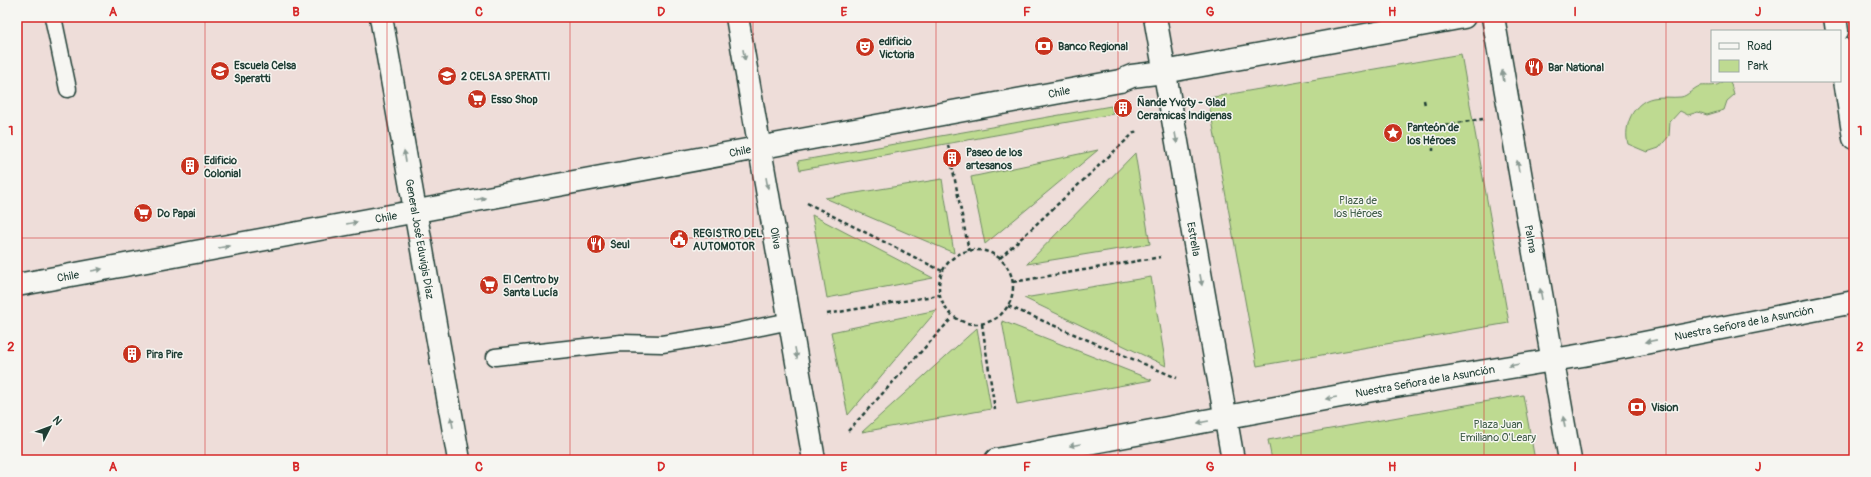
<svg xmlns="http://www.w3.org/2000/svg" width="1871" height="477" font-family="Pangolin,sans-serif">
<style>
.green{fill:#beda91;stroke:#6e8c62}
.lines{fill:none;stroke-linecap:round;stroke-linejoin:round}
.lane-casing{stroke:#1f3d34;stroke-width:19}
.street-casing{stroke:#1f3d34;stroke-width:25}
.secondary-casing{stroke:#1f3d34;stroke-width:25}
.path{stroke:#1f3d34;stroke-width:2.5;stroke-dasharray:4 3;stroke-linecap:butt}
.lane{stroke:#f6f6f2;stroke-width:16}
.street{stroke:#f6f6f2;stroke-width:22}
.secondary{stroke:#f6f6f2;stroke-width:22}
.oneway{fill:#8a9a93}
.grid{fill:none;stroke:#d62828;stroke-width:1;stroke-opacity:0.55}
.labels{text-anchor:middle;stroke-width:3;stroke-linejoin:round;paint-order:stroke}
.poi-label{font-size:11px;font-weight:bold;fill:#1f3d34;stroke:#f6f6f2;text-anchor:start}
.street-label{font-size:11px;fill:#1f3d34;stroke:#f6f6f2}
.park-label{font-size:11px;fill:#3f5c47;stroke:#f6f6f2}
.neatline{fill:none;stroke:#d62828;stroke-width:1.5}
.grid-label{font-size:13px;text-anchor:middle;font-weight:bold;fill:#d62828}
</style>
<rect width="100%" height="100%" fill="#eeddd9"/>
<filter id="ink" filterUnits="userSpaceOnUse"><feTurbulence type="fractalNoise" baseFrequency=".025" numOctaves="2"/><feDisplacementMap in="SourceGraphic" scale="8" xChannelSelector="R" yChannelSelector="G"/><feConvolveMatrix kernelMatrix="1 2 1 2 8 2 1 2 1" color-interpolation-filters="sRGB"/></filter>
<g filter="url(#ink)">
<g class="green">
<polygon points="1461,54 1509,323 1257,366 1208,98"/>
<path d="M1723 81H1730L1734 95 1727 101 1724 110 1707 115 1698 112 1688 115 1680 111 1670 122 1669 136 1659 148 1647 152 1628 144C1623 126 1633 102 1653 98 1662 96 1672 98 1681 97 1688 96 1693 88 1700 86 1709 85 1716 88 1723 81Z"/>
<polygon points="1111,106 1113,114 800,170 798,161"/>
<polygon points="1098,150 985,244 971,177"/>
<polygon points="1135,153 1150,244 1027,264"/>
<polygon points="942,179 954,253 825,198"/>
<polygon points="812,215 933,278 827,298"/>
<polygon points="1151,277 1166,366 1024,298"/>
<polygon points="937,310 848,415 831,332"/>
<polygon points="1002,321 1152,380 1017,404"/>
<polygon points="977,328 991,409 862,432"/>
<polygon points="1523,395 1535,460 1272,460 1268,440"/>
</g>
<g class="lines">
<g class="lane-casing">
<g id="lane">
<polyline points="53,17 68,89"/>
<polyline points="495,357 621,343 662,344 731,333 790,321"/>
</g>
</g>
<g class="street-casing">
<g id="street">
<polyline points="1155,17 1233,460"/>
<polyline points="1493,17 1570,460"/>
<polyline points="1835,17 1837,31"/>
<polyline points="1840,48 1854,138"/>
<polyline points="17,285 1120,81 1132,76 1164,72 1464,17"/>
<polyline points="996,460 1389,387 1583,355 1854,302"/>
</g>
</g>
<g class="secondary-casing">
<g id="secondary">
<polyline points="381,17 459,460"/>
<polyline points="737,17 814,460"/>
</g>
</g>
<g class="path">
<polyline points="1424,100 1425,105"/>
<polyline points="1424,128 1483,119"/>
<polyline points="948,145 969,251"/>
<polyline points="1433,148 1433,151"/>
<polyline points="807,203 942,271"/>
<circle cx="976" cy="287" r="37"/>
<polyline points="1000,258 1136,131"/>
<polyline points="1013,282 1161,257"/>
<polyline points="1008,306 1177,378"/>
<polyline points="827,314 939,295"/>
<polyline points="982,324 995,410"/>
<polyline points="848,431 952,318"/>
</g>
<use href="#lane" class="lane"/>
<use href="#street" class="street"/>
<use href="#secondary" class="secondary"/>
</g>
<defs><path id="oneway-solid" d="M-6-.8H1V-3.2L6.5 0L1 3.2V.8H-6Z"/></defs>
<g class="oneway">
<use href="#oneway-solid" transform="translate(744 55) rotate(80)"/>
<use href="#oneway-solid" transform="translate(1503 76) rotate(-99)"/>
<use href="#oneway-solid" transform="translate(1176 138) rotate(80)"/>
<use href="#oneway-solid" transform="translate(405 156) rotate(-100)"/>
<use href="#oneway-solid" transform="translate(1518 166) rotate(-100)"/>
<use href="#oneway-solid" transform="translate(767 183) rotate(80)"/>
<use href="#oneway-solid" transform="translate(480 199) rotate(-11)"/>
<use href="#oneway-solid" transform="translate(352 223) rotate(-10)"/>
<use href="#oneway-solid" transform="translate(224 247) rotate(-10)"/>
<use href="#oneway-solid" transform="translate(97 270) rotate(-10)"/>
<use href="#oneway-solid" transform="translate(1201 280) rotate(80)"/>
<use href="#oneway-solid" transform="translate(1541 294) rotate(-100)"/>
<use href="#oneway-solid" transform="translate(1651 341) rotate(169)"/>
<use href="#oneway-solid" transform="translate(796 353) rotate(80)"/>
<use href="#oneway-solid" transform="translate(1514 365) rotate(170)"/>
<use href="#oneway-solid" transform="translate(1331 398) rotate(170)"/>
<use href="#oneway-solid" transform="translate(452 422) rotate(-100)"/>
<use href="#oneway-solid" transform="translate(1203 422) rotate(170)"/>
<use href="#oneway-solid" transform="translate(1564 422) rotate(-100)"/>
<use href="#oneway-solid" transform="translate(1075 445) rotate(170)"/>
</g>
</g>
<path class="grid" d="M205 17V460M387 17V460M570 17V460M753 17V460M936 17V460M1118 17V460M1301 17V460M1484 17V460M1666 17V460M17 238H1854"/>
<defs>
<g id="bank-disc" transform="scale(1)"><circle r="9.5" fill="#c8321e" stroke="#f6f6f2"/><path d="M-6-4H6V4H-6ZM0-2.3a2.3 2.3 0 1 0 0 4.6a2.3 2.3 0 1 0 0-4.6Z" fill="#fff"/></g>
<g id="theatre-disc" transform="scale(1)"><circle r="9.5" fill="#c8321e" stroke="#f6f6f2"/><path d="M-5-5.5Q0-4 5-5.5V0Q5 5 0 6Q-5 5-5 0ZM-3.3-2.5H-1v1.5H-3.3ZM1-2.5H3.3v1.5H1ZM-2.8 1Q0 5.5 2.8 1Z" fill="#fff"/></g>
<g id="restaurant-disc" transform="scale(1)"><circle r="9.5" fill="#c8321e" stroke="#f6f6f2"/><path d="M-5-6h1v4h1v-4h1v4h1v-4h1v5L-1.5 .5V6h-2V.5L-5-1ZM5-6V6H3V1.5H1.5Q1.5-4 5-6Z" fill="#fff"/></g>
<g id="school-disc" transform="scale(1)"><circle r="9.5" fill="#c8321e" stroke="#f6f6f2"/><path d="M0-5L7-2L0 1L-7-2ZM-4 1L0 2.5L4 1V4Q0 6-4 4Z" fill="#fff"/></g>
<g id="supermarket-disc" transform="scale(1)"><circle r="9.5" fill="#c8321e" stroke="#f6f6f2"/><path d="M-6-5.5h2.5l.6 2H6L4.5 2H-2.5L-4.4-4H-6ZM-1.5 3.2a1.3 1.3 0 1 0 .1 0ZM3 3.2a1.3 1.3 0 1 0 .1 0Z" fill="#fff"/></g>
<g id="building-disc" transform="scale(1)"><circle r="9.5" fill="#c8321e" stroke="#f6f6f2"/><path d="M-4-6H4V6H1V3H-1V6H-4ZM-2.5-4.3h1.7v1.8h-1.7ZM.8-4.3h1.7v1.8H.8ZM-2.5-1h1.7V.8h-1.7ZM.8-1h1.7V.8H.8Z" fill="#fff"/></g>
<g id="sight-disc" transform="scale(1)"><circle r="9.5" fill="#c8321e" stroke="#f6f6f2"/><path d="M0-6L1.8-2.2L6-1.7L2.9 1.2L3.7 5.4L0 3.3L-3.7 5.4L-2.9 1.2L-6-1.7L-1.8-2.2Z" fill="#fff"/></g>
<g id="civic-disc" transform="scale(1)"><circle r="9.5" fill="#c8321e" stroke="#f6f6f2"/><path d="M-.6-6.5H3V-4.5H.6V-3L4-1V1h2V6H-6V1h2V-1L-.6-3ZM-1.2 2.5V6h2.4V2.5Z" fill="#fff"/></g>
</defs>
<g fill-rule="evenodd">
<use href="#bank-disc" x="1044" y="46"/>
<use href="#theatre-disc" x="865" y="47"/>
<use href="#restaurant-disc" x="1534" y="67"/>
<use href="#school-disc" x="220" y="71"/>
<use href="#school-disc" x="447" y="76"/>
<use href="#supermarket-disc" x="477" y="99"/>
<use href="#building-disc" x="1123" y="108"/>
<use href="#sight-disc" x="1393" y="133"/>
<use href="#building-disc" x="952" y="158"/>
<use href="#building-disc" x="190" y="166"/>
<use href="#supermarket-disc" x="143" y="213"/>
<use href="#civic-disc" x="679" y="239"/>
<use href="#restaurant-disc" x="596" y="244"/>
<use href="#supermarket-disc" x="489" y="285"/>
<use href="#building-disc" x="132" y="354"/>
<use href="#bank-disc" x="1637" y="407"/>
</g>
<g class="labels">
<g class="poi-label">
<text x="879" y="45">edificio<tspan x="879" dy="13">Victoria</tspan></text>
<text x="1058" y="50">Banco Regional</text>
<text x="234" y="69">Escuela Celsa<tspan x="234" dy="13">Speratti</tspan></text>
<text x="1548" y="71">Bar National</text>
<text x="461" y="80">2 CELSA SPERATTI</text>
<text x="491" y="103">Esso Shop</text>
<text x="1137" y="106">Ñande Yvoty - Glad<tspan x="1137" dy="13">Ceramicas Indigenas</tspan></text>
<text x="1407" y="131">Panteón de<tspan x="1407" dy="13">los Héroes</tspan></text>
<text x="966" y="156">Paseo de los<tspan x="966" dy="13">artesanos</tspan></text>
<text x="204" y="164">Edificio<tspan x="204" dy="13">Colonial</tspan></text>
<text x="157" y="217">Do Papai</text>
<text x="693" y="237">REGISTRO DEL<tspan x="693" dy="13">AUTOMOTOR</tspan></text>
<text x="610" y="248">Seul</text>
<text x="503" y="283">El Centro by<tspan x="503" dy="13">Santa Lucía</tspan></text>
<text x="146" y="358">Pira Pire</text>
<text x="1651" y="411">Vision</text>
</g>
<g class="street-label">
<text transform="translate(1059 92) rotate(-11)" y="4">Chile</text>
<text transform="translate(740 151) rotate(-11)" y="4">Chile</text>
<text transform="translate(386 217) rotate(-10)" y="4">Chile</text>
<text transform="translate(776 238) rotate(80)" y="4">Oliva</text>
<text transform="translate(420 239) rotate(80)" y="4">General José Eduvigis Díaz</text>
<text transform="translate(1194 239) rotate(80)" y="4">Estrella</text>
<text transform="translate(1531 239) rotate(80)" y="4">Palma</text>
<text transform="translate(68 276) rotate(-10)" y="4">Chile</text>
<text transform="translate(1744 323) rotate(-11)" y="4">Nuestra Señora de la Asunción</text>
<text transform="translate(1425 381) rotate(-10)" y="4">Nuestra Señora de la Asunción</text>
</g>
<g class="park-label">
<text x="1358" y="204">Plaza de<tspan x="1358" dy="13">los Héroes</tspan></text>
<text x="1498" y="428">Plaza Juan<tspan x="1498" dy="13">Emiliano O'Leary</tspan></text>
</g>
</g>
<rect width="1871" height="477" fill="none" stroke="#f6f6f2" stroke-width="44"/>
<rect x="1711" y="30" width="130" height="52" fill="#f6f6f2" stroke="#a0aca6"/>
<rect x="1719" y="43" width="20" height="6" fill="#f6f6f2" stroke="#a0aca6"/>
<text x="1747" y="50" font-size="12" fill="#1f3d34">Road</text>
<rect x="1719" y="60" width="20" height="12" fill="#beda91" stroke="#a0aca6"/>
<text x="1747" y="70" font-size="12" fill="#1f3d34">Park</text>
<g transform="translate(50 427) rotate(48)" stroke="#f6f6f2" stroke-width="3" paint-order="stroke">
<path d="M0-3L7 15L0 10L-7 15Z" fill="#1f3d34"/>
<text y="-6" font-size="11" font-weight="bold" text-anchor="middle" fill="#1f3d34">N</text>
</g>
<rect x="22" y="22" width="1827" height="433" class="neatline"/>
<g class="grid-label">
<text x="113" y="16">A</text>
<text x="296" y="16">B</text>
<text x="479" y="16">C</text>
<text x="661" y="16">D</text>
<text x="844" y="16">E</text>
<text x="1027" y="16">F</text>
<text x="1210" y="16">G</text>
<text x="1392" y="16">H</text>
<text x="1575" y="16">I</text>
<text x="1758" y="16">J</text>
<text x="11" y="135">1</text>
<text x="1860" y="135">1</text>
<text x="11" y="351">2</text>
<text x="1860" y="351">2</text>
<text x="113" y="471">A</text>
<text x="296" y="471">B</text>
<text x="479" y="471">C</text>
<text x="661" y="471">D</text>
<text x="844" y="471">E</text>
<text x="1027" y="471">F</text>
<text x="1210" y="471">G</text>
<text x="1392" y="471">H</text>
<text x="1575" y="471">I</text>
<text x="1758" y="471">J</text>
</g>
</svg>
